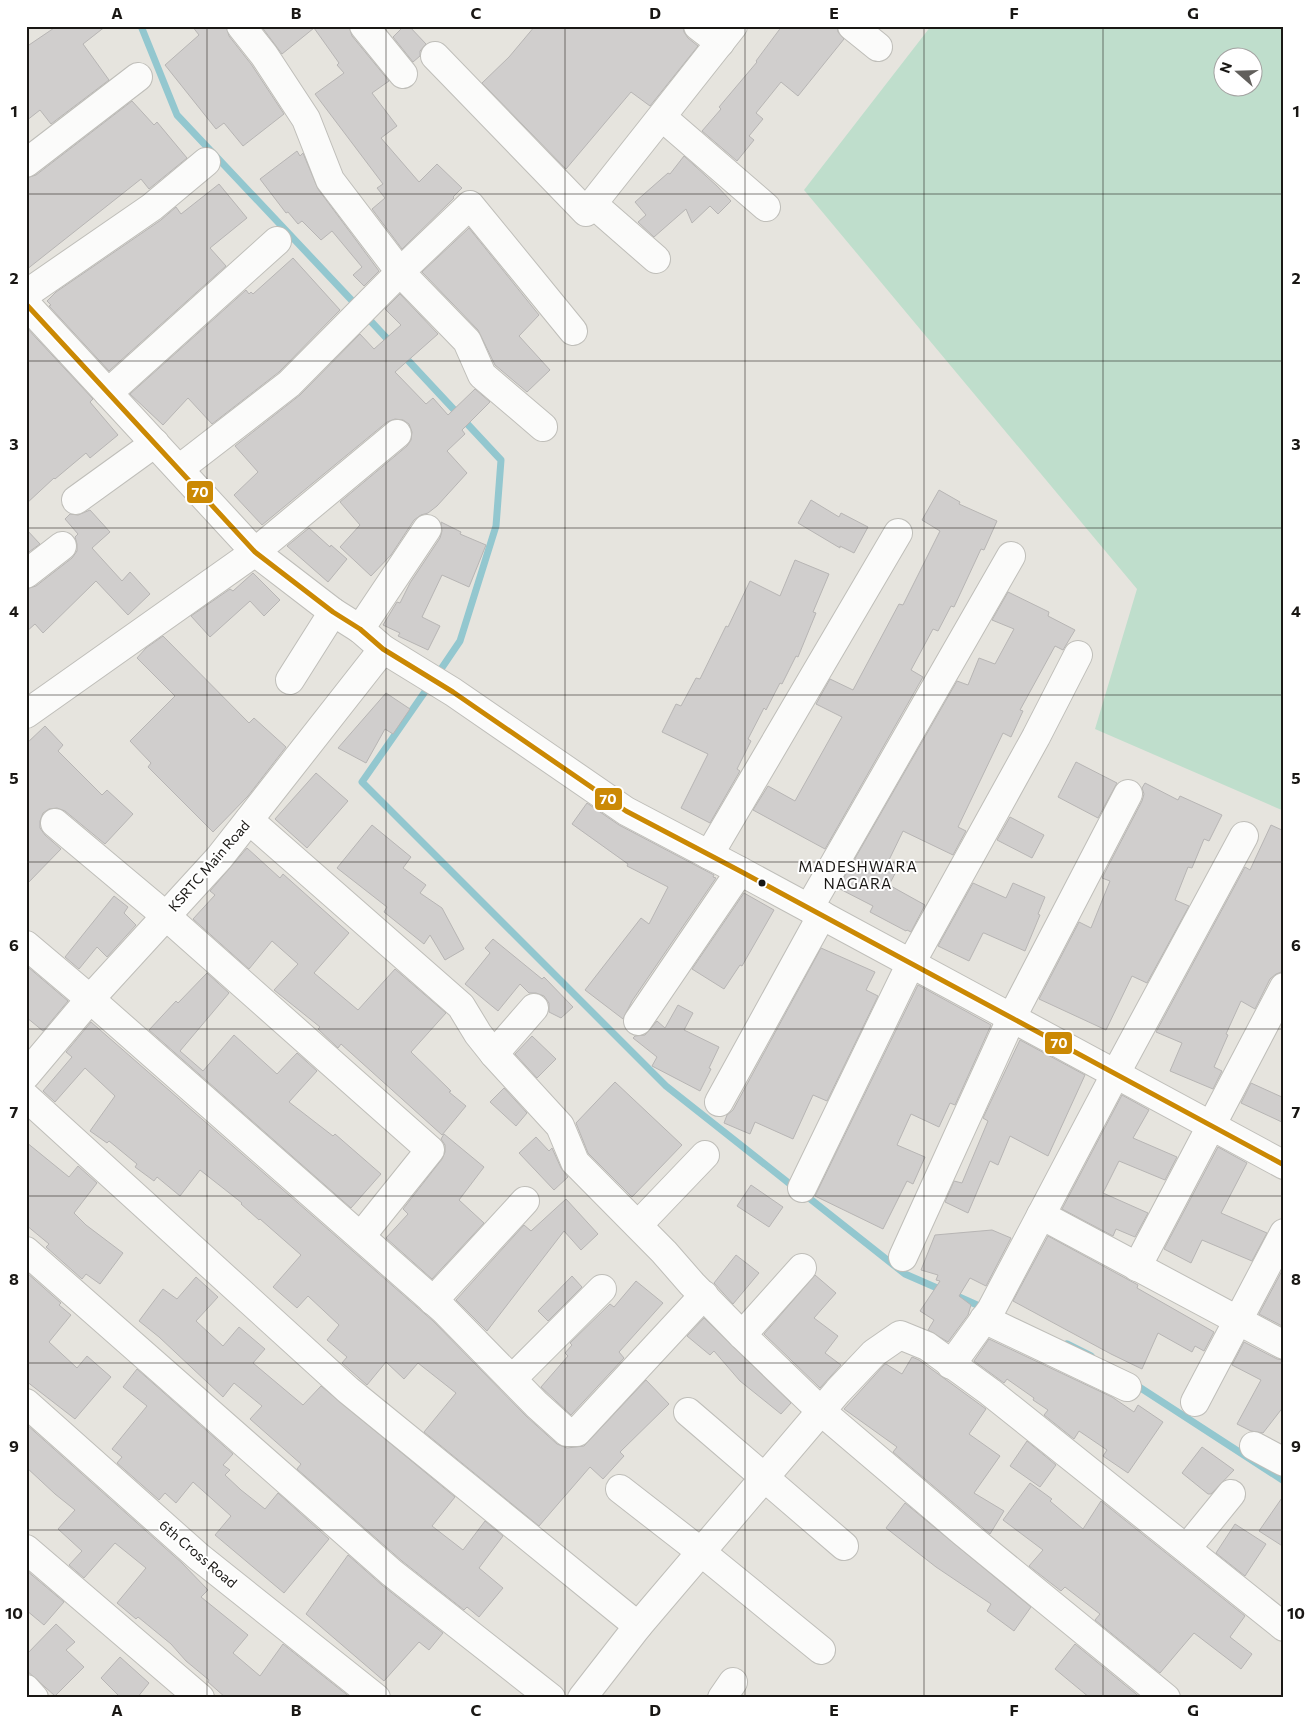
<svg xmlns="http://www.w3.org/2000/svg" width="1310" height="1724" font-family="Commissioner,sans-serif">
<style>
.green{fill:#bfdecc;fill-rule:evenodd}
.lines{fill:none;stroke-linecap:round;stroke-linejoin:round}
.stream{stroke:#93c7cf;stroke-width:7}
.building{fill:#d0cecd;stroke:#b7b5b4}
.minor-casing{stroke:#bfbeb9;stroke-width:30}
.minor{stroke:#fbfbfa;stroke-width:28}
.bus-1-casing{stroke:#fff;stroke-width:9}
.bus-1{stroke:#cb8904;stroke-width:5}
.grid{fill:none;stroke:#191714;stroke-width:1;stroke-opacity:0.55}
.bus-dot{fill:#191714;stroke:#fff;stroke-width:2}
.labels{text-anchor:middle;stroke-width:4;stroke-linejoin:round;paint-order:stroke}
.street-label{font-size:14px;fill:#191714;stroke:#fff}
.neighbourhood-label{font-size:15px;letter-spacing:1px;fill:#191714;stroke:#fff}
.line-badge{stroke:#fff;stroke-width:2}
.badge-label{font-size:14px;text-anchor:middle;font-weight:bold;fill:#fff}
.neatline{fill:none;stroke:#191714;stroke-width:2}
.grid-label{font-size:16px;text-anchor:middle;font-weight:bold;fill:#191714}
</style>
<rect width="100%" height="100%" fill="#e6e4de"/>
<path class="green" d="M931 26H1284V811L1095 729 1137 589 804 190ZM1222 58H1252V88H1222Z"/>
<g class="lines">
<g class="stream">
<polyline points="141,26 177,115 358,307"/>
<polyline points="365,315 392,344"/>
<polyline points="403,355 501,460 496,526 460,641 437,675"/>
<polyline points="431,683 362,782 666,1086 795,1188"/>
<polyline points="804,1194 905,1274 944,1291"/>
<polyline points="957,1296 986,1309"/>
<polyline points="1067,1344 1091,1356"/>
<polyline points="1133,1383 1284,1481"/>
</g>
</g>
<g class="building">
<polygon points="57,26 106,26 83,44 109,80 51,124 40,110 26,121 26,47"/>
<polygon points="192,26 226,26 229,36 251,64 284,114 243,146 224,123 216,129 165,65 199,35"/>
<polygon points="261,26 349,26 352,36 389,81 372,93 397,126 381,138 419,182 437,164 462,188 453,197 454,198 402,249 372,209 385,198 377,188 383,184 315,94 344,73 337,65 339,63 314,28 282,54"/>
<polygon points="404,26 409,26 426,44 420,51 420,56 413,62 393,37"/>
<polygon points="535,26 683,26 684,32 688,38 698,46 650,106 631,92 566,169 482,83 509,57"/>
<polygon points="782,26 837,26 838,32 844,39 798,96 781,82 756,113 763,119 749,136 754,140 737,161 702,131 721,109 719,107 757,62 756,61"/>
<polygon points="132,101 154,125 157,122 187,158 149,189 141,179 26,270 26,178 36,175"/>
<polygon points="297,151 300,156 303,153 318,189 379,271 364,286 353,275 362,267 332,231 321,240 302,221 298,224 288,212 286,213 260,179"/>
<polygon points="684,156 717,186 731,201 718,214 710,206 692,223 686,209 654,237 638,222 646,215 635,202 668,173 670,174"/>
<polygon points="219,184 247,218 210,248 226,266 109,371 49,306 51,305 47,301 56,292 161,220 176,207 181,214"/>
<polygon points="469,228 539,315 519,336 550,370 527,392 495,365 478,330 422,272"/>
<polygon points="293,258 340,310 279,372 212,424 188,398 163,425 130,394 246,290 249,294 251,292 253,294"/>
<polygon points="400,294 438,334 395,372 426,404 433,398 448,415 475,389 490,402 462,430 465,434 447,451 467,473 437,506 428,513 421,515 414,520 391,555 371,576 340,547 360,525 340,502 407,446 411,440 412,432 409,424 403,420 395,419 387,422 262,525 234,495 258,472 235,446 300,395 360,334 374,349 401,325 385,309"/>
<polygon points="26,327 93,399 90,402 118,435 90,458 86,453 55,479 54,478 26,504"/>
<polygon points="939,490 960,502 959,504 997,521 984,550 981,549 954,607 951,606 938,631 933,629 911,670 923,677 825,849 753,810 768,786 795,801 842,717 816,704 830,679 853,690 899,604 903,605 940,531 922,520"/>
<polygon points="811,500 839,517 841,513 868,527 854,553 840,546 840,548 798,523"/>
<polygon points="90,510 110,532 92,548 122,581 130,572 150,594 128,615 96,581 43,633 35,624 26,632 26,589 36,586 72,558 77,551 77,544 75,537 78,534 65,519 70,514 78,515"/>
<polygon points="441,522 461,532 460,534 486,545 469,587 442,575 422,617 440,626 428,650 398,636 400,633 383,625 397,602 400,603 410,583 440,538 442,531"/>
<polygon points="309,528 330,547 331,545 347,559 328,582 287,546"/>
<polygon points="26,529 40,544 26,554"/>
<polygon points="795,560 829,574 813,612 816,613 798,657 796,656 782,684 780,683 766,710 764,708 748,739 751,741 737,769 740,771 710,823 681,808 708,754 662,732 676,704 681,706 696,678 700,679 726,626 728,627 750,581 780,596"/>
<polygon points="253,573 280,600 264,616 250,601 210,637 191,616 230,589 233,591"/>
<polygon points="1008,592 1049,612 1048,616 1075,630 1063,650 1055,646 1020,710 1023,711 1011,737 1003,733 958,827 966,831 953,855 903,831 889,860 899,866 889,885 925,905 911,932 907,930 906,931 870,912 873,906 838,888 957,681 968,685 979,658 995,664 1014,629 992,620"/>
<polygon points="163,636 249,723 254,718 286,747 248,796 213,832 148,767 151,763 130,741 175,696 137,658 146,648"/>
<polygon points="386,693 410,709 393,734 385,729 366,763 338,748"/>
<polygon points="45,726 63,745 58,751 102,795 107,790 133,814 105,844 65,811 57,808 49,809 43,813 40,821 40,828 45,835 61,849 26,885 26,744"/>
<polygon points="1076,762 1117,783 1098,818 1058,797"/>
<polygon points="316,773 348,801 307,848 275,819"/>
<polygon points="1145,783 1178,800 1180,796 1222,815 1209,841 1204,839 1192,868 1188,867 1175,900 1189,906 1147,983 1132,976 1106,1030 1039,999 1079,922 1091,928 1110,881 1102,878 1142,801 1144,794 1142,788"/>
<polygon points="587,803 619,825 714,875 713,877 716,878 632,1001 623,1019 585,990 641,918 649,924 668,887 627,866 628,864 572,824"/>
<polygon points="1010,817 1044,835 1032,858 997,840"/>
<polygon points="372,825 411,857 403,868 426,885 420,893 442,908 464,949 445,960 430,935 424,944 384,912 387,907 337,868"/>
<polygon points="1271,825 1284,831 1284,971 1276,974 1270,979 1255,1009 1241,1001 1226,1034 1228,1035 1214,1067 1222,1071 1213,1089 1170,1071 1182,1043 1156,1032 1245,867 1250,870"/>
<polygon points="247,848 280,878 283,874 349,933 314,973 358,1010 395,969 446,1013 411,1052 451,1091 449,1092 466,1106 442,1135 341,1044 338,1048 318,1029 320,1027 274,990 298,964 272,941 249,969 193,919 215,895 210,891"/>
<polygon points="973,883 1006,898 1013,883 1045,897 1038,914 1040,915 1025,951 984,933 983,933 969,961 938,946"/>
<polygon points="744,893 774,910 742,966 740,965 724,989 692,969"/>
<polygon points="114,896 128,907 124,913 136,925 107,957 97,947 79,969 65,957"/>
<polygon points="493,939 542,979 544,977 573,1007 561,1018 549,1012 549,1003 544,996 536,993 529,993 520,984 498,1011 465,984 490,953 485,948"/>
<polygon points="821,948 875,972 866,990 878,996 827,1101 813,1095 793,1139 755,1122 750,1134 724,1123 727,1115 733,1110"/>
<polygon points="28,967 68,1001 43,1031 26,1017 26,969"/>
<polygon points="207,973 229,993 180,1051 203,1071 234,1035 277,1074 297,1053 317,1071 289,1102 333,1136 335,1134 381,1174 351,1208 149,1030 176,1001 178,1003"/>
<polygon points="918,985 991,1025 955,1105 950,1103 939,1127 911,1114 897,1145 925,1157 913,1184 907,1181 883,1229 815,1196"/>
<polygon points="678,1005 693,1013 684,1030 719,1047 709,1068 711,1069 700,1091 652,1066 657,1057 633,1038 635,1036 645,1035 657,1021 665,1028"/>
<polygon points="91,1022 433,1321 526,1416 557,1444 567,1448 584,1446 646,1380 669,1404 620,1452 624,1456 603,1479 590,1467 539,1526 424,1432 456,1393 418,1363 404,1379 386,1362 367,1385 342,1363 347,1357 327,1340 339,1325 308,1296 297,1308 273,1287 301,1255 260,1219 259,1220 241,1204 242,1203 200,1170 180,1196 157,1177 154,1181 135,1167 137,1164 109,1141 107,1143 90,1131 115,1096 85,1068 55,1102 43,1091 72,1057 66,1052"/>
<polygon points="532,1036 556,1059 537,1078 515,1054"/>
<polygon points="1020,1040 1085,1075 1048,1156 1010,1136 998,1165 990,1161 968,1213 945,1202 954,1181 962,1183 988,1121 983,1118"/>
<polygon points="615,1082 682,1145 632,1197 588,1153 576,1123"/>
<polygon points="1251,1083 1284,1098 1284,1123 1241,1103"/>
<polygon points="504,1088 527,1113 516,1126 490,1102"/>
<polygon points="1122,1095 1149,1110 1133,1138 1177,1157 1165,1180 1119,1161 1103,1193 1148,1213 1135,1237 1116,1229 1113,1236 1062,1209"/>
<polygon points="444,1134 484,1167 459,1200 484,1223 432,1279 386,1238 408,1214 403,1209 442,1159 445,1152 445,1145 441,1139"/>
<polygon points="536,1137 549,1151 552,1148 561,1168 568,1177 554,1190 519,1153"/>
<polygon points="26,1142 69,1177 78,1166 97,1183 74,1213 86,1225 123,1253 100,1284 86,1274 82,1279 46,1247 49,1244 26,1225"/>
<polygon points="1218,1147 1247,1163 1221,1213 1267,1233 1252,1261 1202,1240 1191,1263 1164,1249"/>
<polygon points="751,1185 783,1207 769,1227 737,1206"/>
<polygon points="566,1199 598,1234 581,1250 564,1231 487,1331 456,1300 524,1225 531,1231"/>
<polygon points="992,1230 1011,1238 986,1286 970,1278 959,1296 971,1305 968,1315 948,1342 928,1330 934,1320 920,1311 940,1281 936,1280 938,1275 921,1270 935,1235"/>
<polygon points="1048,1236 1138,1285 1137,1288 1214,1332 1204,1351 1195,1346 1192,1352 1158,1333 1142,1369 1111,1354 1013,1301"/>
<polygon points="736,1255 759,1273 733,1304 714,1283"/>
<polygon points="1284,1267 1284,1327 1259,1314"/>
<polygon points="26,1272 61,1303 59,1305 71,1315 49,1342 77,1368 87,1356 111,1377 75,1419 26,1381"/>
<polygon points="815,1275 836,1293 814,1318 838,1336 825,1353 841,1365 820,1388 764,1334"/>
<polygon points="572,1276 582,1287 548,1321 538,1311"/>
<polygon points="196,1277 218,1297 196,1321 223,1346 239,1327 265,1349 253,1363 303,1405 321,1386 455,1497 432,1526 463,1550 485,1521 503,1536 479,1568 503,1588 479,1617 467,1607 464,1610 402,1561 297,1469 301,1464 250,1419 262,1406 234,1383 223,1397 159,1337 139,1321 163,1289 177,1299"/>
<polygon points="636,1281 663,1303 619,1352 624,1358 571,1415 541,1387 568,1356 565,1353 572,1345 570,1343 610,1304 614,1307"/>
<polygon points="704,1318 791,1403 781,1414 740,1381 714,1351 710,1355 687,1336"/>
<polygon points="989,1339 1112,1397 1134,1412 1138,1405 1163,1422 1128,1473 1103,1456 1107,1450 1079,1431 1074,1439 1044,1415 1048,1410 1033,1400 1034,1398 1007,1379 1004,1383 974,1361"/>
<polygon points="1244,1342 1277,1359 1284,1360 1284,1406 1263,1433 1251,1431 1237,1424 1261,1380 1232,1365"/>
<polygon points="912,1357 919,1360 986,1409 969,1434 1000,1456 974,1493 1004,1511 990,1534 893,1452 897,1447 844,1409 884,1365 886,1364 902,1374"/>
<polygon points="137,1369 233,1454 223,1465 230,1470 225,1475 241,1490 265,1509 278,1493 329,1539 284,1593 215,1535 231,1516 193,1482 176,1503 165,1493 159,1500 117,1463 122,1457 112,1449 147,1406 123,1387"/>
<polygon points="26,1424 182,1563 208,1590 201,1597 248,1635 233,1653 260,1676 283,1644 351,1698 226,1698 208,1682 209,1680 186,1661 171,1644 138,1617 136,1619 117,1603 146,1568 115,1543 84,1578 69,1565 82,1551 58,1529 75,1510 55,1494 26,1467"/>
<polygon points="1027,1441 1056,1465 1040,1487 1010,1466"/>
<polygon points="1202,1447 1234,1470 1211,1494 1208,1494 1182,1473"/>
<polygon points="1030,1483 1052,1499 1050,1501 1083,1529 1101,1501 1245,1616 1230,1637 1252,1654 1241,1669 1194,1633 1160,1673 1095,1620 1100,1614 1065,1587 1061,1591 1029,1566 1043,1550 1003,1520"/>
<polygon points="1284,1495 1284,1547 1259,1531"/>
<polygon points="905,1503 1031,1607 1014,1631 987,1611 991,1604 936,1567 886,1528"/>
<polygon points="1235,1524 1266,1544 1245,1576 1216,1553"/>
<polygon points="348,1555 382,1585 443,1633 429,1650 419,1642 384,1681 306,1614"/>
<polygon points="26,1570 64,1602 44,1625 26,1610"/>
<polygon points="56,1624 75,1642 66,1650 84,1667 55,1696 26,1670 26,1655"/>
<polygon points="1075,1644 1141,1698 1090,1698 1055,1669"/>
<polygon points="120,1657 149,1683 137,1698 121,1698 101,1678"/>
</g>
<g class="lines">
<g class="minor-casing">
<g id="minor">
<polyline points="364,26 403,74"/>
<polyline points="698,26 720,43"/>
<polyline points="852,26 878,47"/>
<polyline points="435,56 586,212 733,26"/>
<polyline points="662,117 766,207"/>
<polyline points="26,163 138,77"/>
<polyline points="593,204 656,259"/>
<polyline points="26,294 152,207 206,162"/>
<polyline points="26,304 255,552 333,612 360,629 383,649 453,692 626,811 740,871 1284,1165"/>
<polyline points="108,393 277,241"/>
<polyline points="543,427 482,375 467,341 400,272 470,205 573,331"/>
<polyline points="179,469 289,384 400,272 330,180 306,119 264,55 241,26"/>
<polyline points="76,500 155,443"/>
<polyline points="26,574 62,546"/>
<polyline points="360,629 427,529"/>
<polyline points="290,680 333,612"/>
<polyline points="26,714 255,552 397,434"/>
<polyline points="249,820 461,1006 478,1034 494,1054 560,1126 575,1162 664,1252 692,1284 742,1335 822,1412 963,1532 1166,1698"/>
<polyline points="55,823 166,916 430,1150 361,1236"/>
<polyline points="709,855 898,533"/>
<polyline points="809,908 1011,556"/>
<polyline points="26,945 90,999 444,1310 537,1405 567,1432 577,1432 704,1295"/>
<polyline points="638,1021 740,871"/>
<polyline points="494,1054 534,1008"/>
<polyline points="26,1075 90,999 219,858 383,649"/>
<polyline points="26,1097 348,1390 638,1626"/>
<polyline points="719,1102 822,915"/>
<polyline points="802,1188 911,963 1036,737 1078,655"/>
<polyline points="1041,1215 1284,1345"/>
<polyline points="638,1225 705,1155"/>
<polyline points="26,1251 392,1573 551,1698"/>
<polyline points="903,1257 1012,1017 1128,794"/>
<polyline points="1137,1267 1284,987"/>
<polyline points="433,1301 525,1201"/>
<polyline points="984,1319 1127,1387"/>
<polyline points="742,1335 802,1268"/>
<polyline points="951,1365 991,1310 1116,1073 1244,836"/>
<polyline points="512,1379 602,1289"/>
<polyline points="1195,1402 1284,1233"/>
<polyline points="26,1403 199,1557 376,1698"/>
<polyline points="688,1412 844,1546"/>
<polyline points="1254,1446 1284,1462"/>
<polyline points="620,1489 701,1552 821,1650"/>
<polyline points="1187,1548 1231,1494"/>
<polyline points="26,1549 200,1698"/>
<polyline points="26,1689 34,1698"/>
<polyline points="582,1698 638,1626 838,1391 874,1353 900,1335 927,1346 990,1392 1284,1627"/>
<polyline points="722,1698 733,1682"/>
</g>
</g>
<use href="#minor" class="minor"/>
<g class="bus-1-casing">
<polyline id="bus-1" points="26,304 255,552 333,612 360,629 383,649 453,692 626,811 740,871 1284,1165"/>
</g>
<use href="#bus-1" class="bus-1"/>
</g>
<path class="grid" d="M207 26V1698M386 26V1698M565 26V1698M745 26V1698M924 26V1698M1103 26V1698M26 194H1284M26 361H1284M26 528H1284M26 695H1284M26 862H1284M26 1029H1284M26 1196H1284M26 1363H1284M26 1530H1284"/>
<circle class="bus-dot" cx="762" cy="883" r="4.5"/>
<g class="labels">
<g class="street-label">
<text transform="translate(209 866) rotate(-49)" y="5">KSRTC Main Road</text>
<text transform="translate(198 1554) rotate(40)" y="5">6th Cross Road</text>
</g>
<g class="neighbourhood-label">
<text x="858" y="872">MADESHWARA<tspan x="858" dy="17">NAGARA</tspan></text>
</g>
</g>
<g class="line-badge">
<rect x="186" y="480" width="28" height="24" rx="5" fill="#cb8904"/>
<rect x="594" y="787" width="29" height="24" rx="5" fill="#cb8904"/>
<rect x="1044" y="1031" width="29" height="24" rx="5" fill="#cb8904"/>
</g>
<g class="badge-label">
<text x="200" y="497">70</text>
<text x="608" y="804">70</text>
<text x="1059" y="1048">70</text>
</g>
<rect width="1310" height="1724" fill="none" stroke="#ffffff" stroke-width="55"/>
<g transform="translate(1238 72) rotate(290)"><circle r="24" fill="#ffffff" stroke="#a3a2a1"/>
<path d="M0-4L9 19L0 12L-9 19Z" fill="#615f5b"/>
<text y="-8" font-size="14" font-weight="bold" text-anchor="middle" fill="#191714">N</text>
</g>
<rect x="28" y="28" width="1254" height="1668" class="neatline"/>
<g class="grid-label">
<text x="117" y="19">A</text>
<text x="296" y="19">B</text>
<text x="476" y="19">C</text>
<text x="655" y="19">D</text>
<text x="834" y="19">E</text>
<text x="1014" y="19">F</text>
<text x="1193" y="19">G</text>
<text x="14" y="117">1</text>
<text x="1296" y="117">1</text>
<text x="14" y="284">2</text>
<text x="1296" y="284">2</text>
<text x="14" y="450">3</text>
<text x="1296" y="450">3</text>
<text x="14" y="617">4</text>
<text x="1296" y="617">4</text>
<text x="14" y="784">5</text>
<text x="1296" y="784">5</text>
<text x="14" y="951">6</text>
<text x="1296" y="951">6</text>
<text x="14" y="1118">7</text>
<text x="1296" y="1118">7</text>
<text x="14" y="1285">8</text>
<text x="1296" y="1285">8</text>
<text x="14" y="1452">9</text>
<text x="1296" y="1452">9</text>
<text x="14" y="1619">10</text>
<text x="1296" y="1619">10</text>
<text x="117" y="1716">A</text>
<text x="296" y="1716">B</text>
<text x="476" y="1716">C</text>
<text x="655" y="1716">D</text>
<text x="834" y="1716">E</text>
<text x="1014" y="1716">F</text>
<text x="1193" y="1716">G</text>
</g>
</svg>
